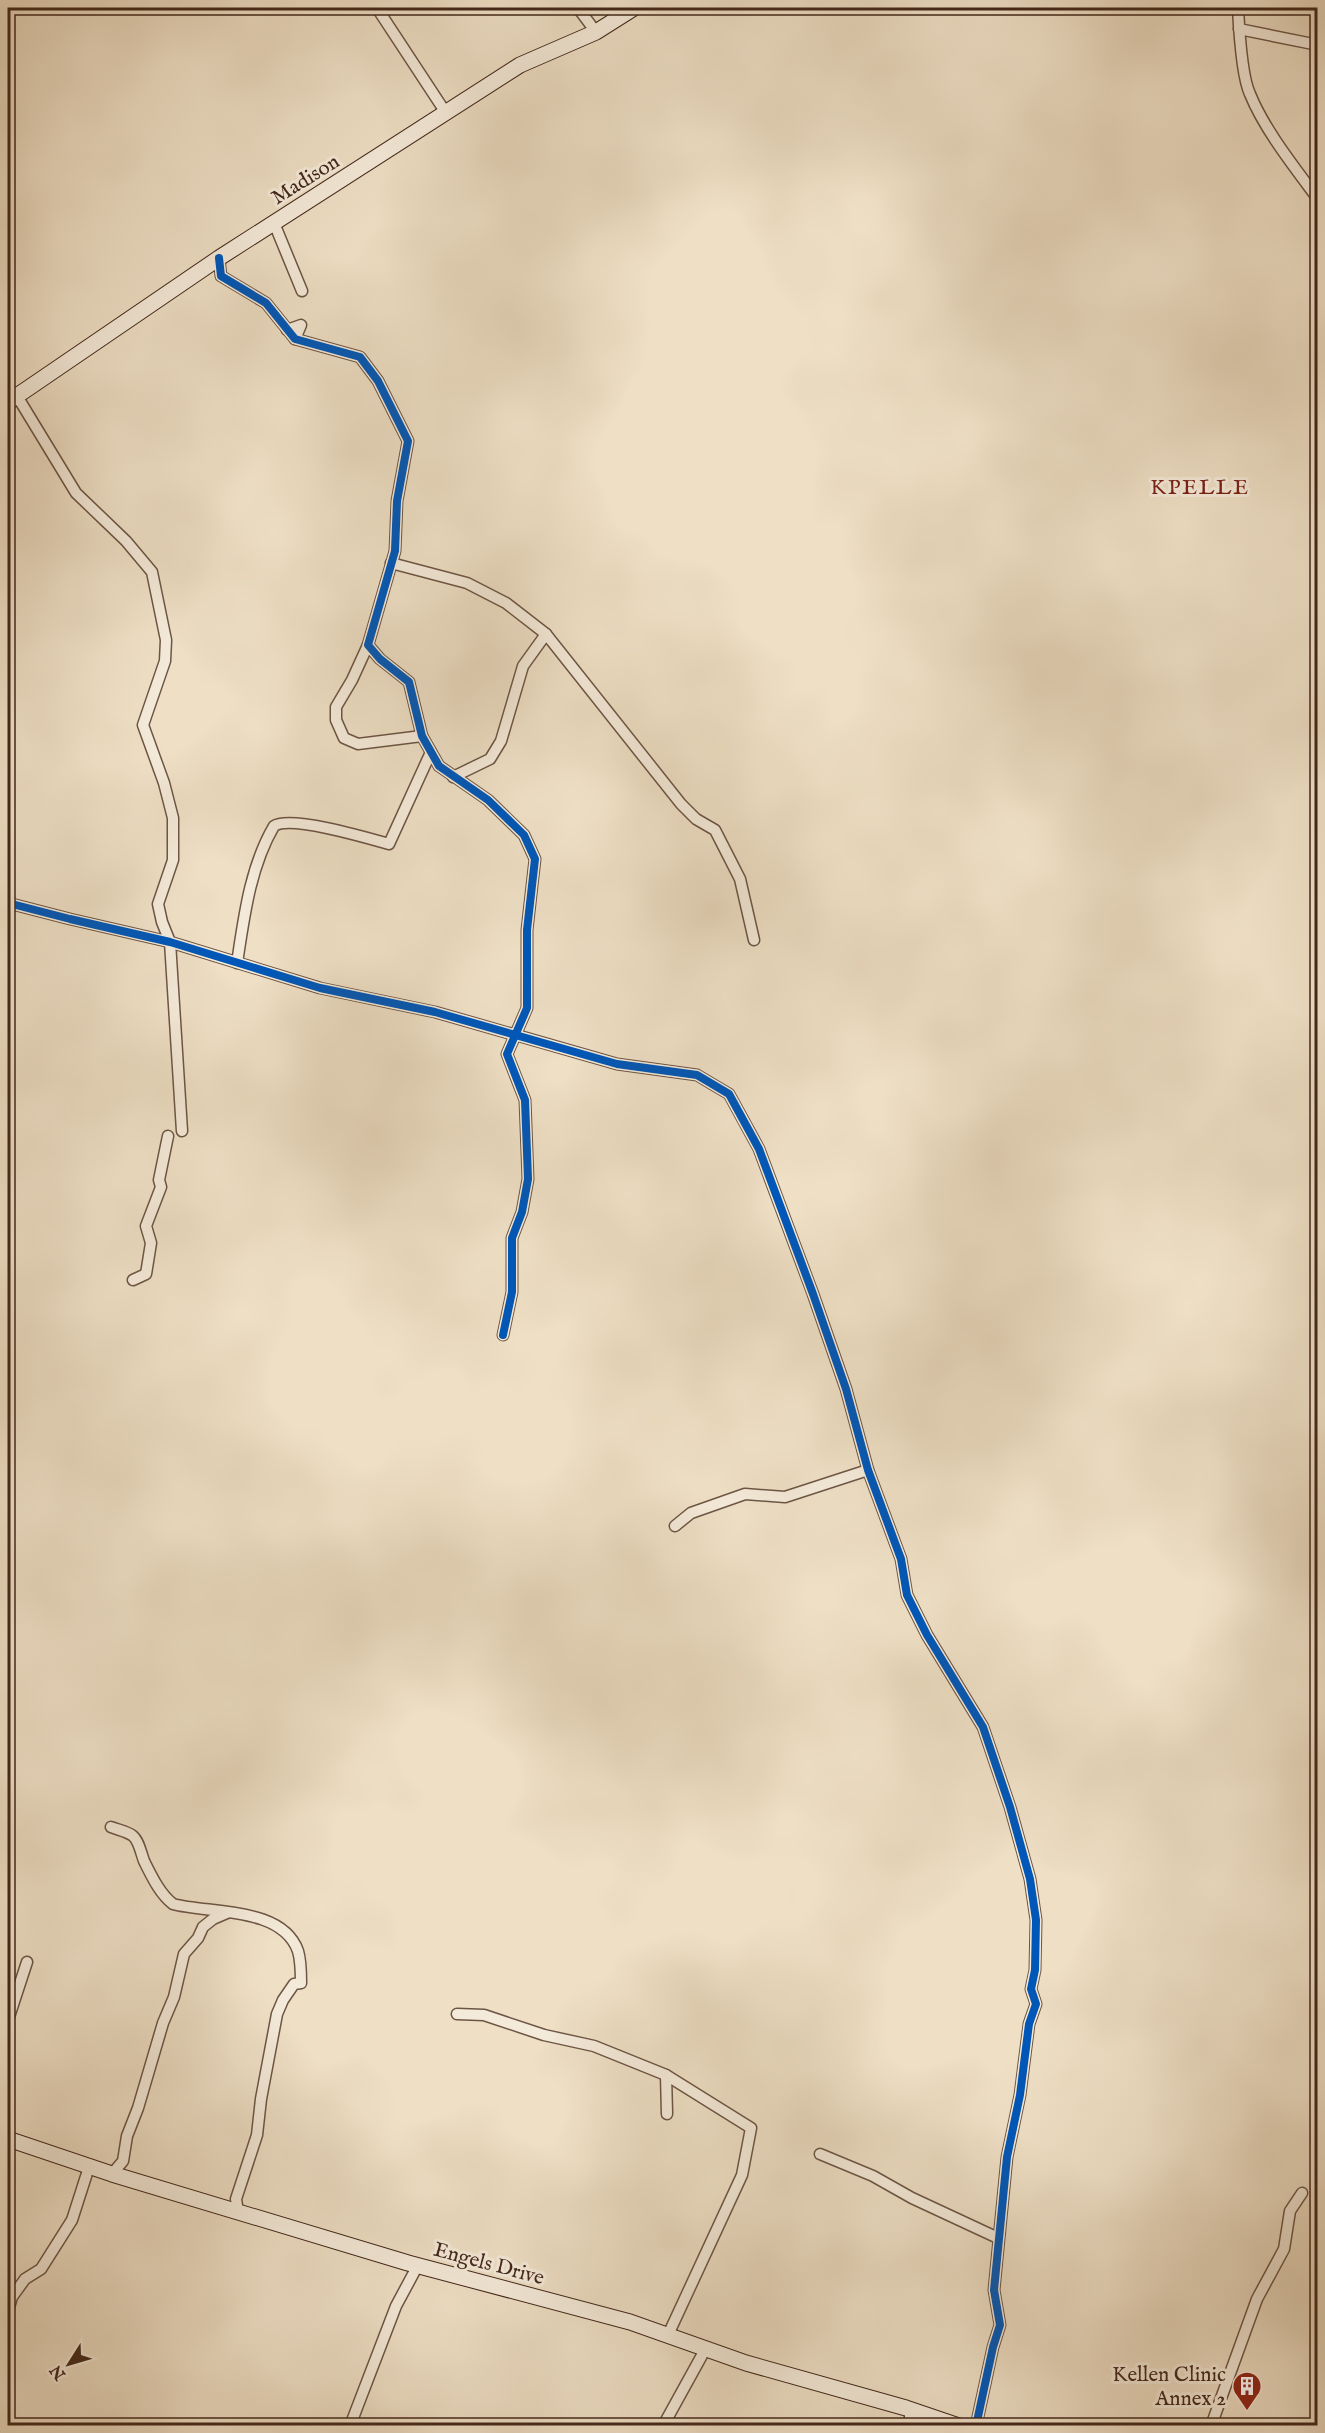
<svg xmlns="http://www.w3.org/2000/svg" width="1325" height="2433" font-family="'IM FELL English',serif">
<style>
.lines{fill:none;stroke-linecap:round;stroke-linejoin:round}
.street-casing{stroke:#6d5545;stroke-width:13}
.secondary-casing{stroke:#42271a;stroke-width:17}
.street{stroke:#f4ead9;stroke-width:10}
.secondary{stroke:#f4ead9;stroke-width:15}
.cycleway-casing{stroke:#f4ead9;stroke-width:11}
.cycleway{stroke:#0057b8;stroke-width:8}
.labels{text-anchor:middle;stroke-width:6;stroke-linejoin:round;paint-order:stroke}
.street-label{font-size:21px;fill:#42271a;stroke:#f4ead9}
.poi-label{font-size:21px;fill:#42271a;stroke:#f4ead9;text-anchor:end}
.neighbourhood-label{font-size:22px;letter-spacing:1.5px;fill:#7a1f14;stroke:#f4ead9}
</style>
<rect width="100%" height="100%" fill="#eedfc5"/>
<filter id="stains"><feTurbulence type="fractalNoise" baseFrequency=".00333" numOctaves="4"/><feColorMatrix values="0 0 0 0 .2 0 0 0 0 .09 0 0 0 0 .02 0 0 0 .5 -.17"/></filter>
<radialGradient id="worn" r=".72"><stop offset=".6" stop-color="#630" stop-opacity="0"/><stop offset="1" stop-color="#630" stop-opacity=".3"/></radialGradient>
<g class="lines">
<g class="street-casing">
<g id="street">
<polyline points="377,8 446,113"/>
<polyline points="578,8 596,32"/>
<path d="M1238 8C1239 28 1242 77 1250 94 1264 129 1295 168 1318 199"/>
<polyline points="1239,29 1318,45"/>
<polyline points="274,223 302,291"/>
<polyline points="219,258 221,276 266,303 295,339 360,357 378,381 408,441 397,501 395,551 368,645 380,659 409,682 422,736 439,766 488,800 524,835 535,859 527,930 527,1008 507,1054 525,1100 528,1179 522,1212 512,1238 512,1292 503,1335"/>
<polyline points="287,330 301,325 295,339"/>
<polyline points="17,396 76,493 126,541 152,572 166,640 165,661 143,725 164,783 173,818 173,860 158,904 162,922 170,942 182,1131"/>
<polyline points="391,563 467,583 506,603 546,634"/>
<polyline points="368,645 352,680 336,707 336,720 344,738 358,744 422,736"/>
<polyline points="453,777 490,759 501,741 523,666 546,634 681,804 696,819 715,830 740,879 754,940"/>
<polyline points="8,903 70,919 170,942 320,988 435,1012 617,1064 697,1075 729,1094 759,1149 813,1294 846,1389 868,1470 901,1559 907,1595 927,1635 983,1727 1010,1807 1030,1879 1036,1920 1035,1970 1031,1989 1036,2004 1029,2024 1020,2095 1007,2157 994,2290 1000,2325 993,2347 976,2426"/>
<path d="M237 963C244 917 250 867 274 826 290 815 368 838 389 844L431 752"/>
<polyline points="133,1280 146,1274 151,1243 146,1226 161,1187 159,1180 168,1136"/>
<polyline points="675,1526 691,1513 745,1494 785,1497 868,1470"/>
<path d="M111 1827C118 1830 127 1831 133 1836 139 1841 141 1853 144 1861 152 1877 160 1894 173 1904 210 1914 282 1906 298 1951 301 1961 301 1973 301 1983L294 1984 283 2000 277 2014 261 2099 257 2135 236 2199 238 2212"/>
<polyline points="457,2014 484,2015 544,2035 594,2046 666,2075 751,2128 742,2175 668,2335"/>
<polyline points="8,2020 27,1962"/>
<polyline points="666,2075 667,2114"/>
<polyline points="820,2154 873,2176 912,2198 998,2238"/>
<polyline points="112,2174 123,2161 127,2136 138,2108 163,2023 174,1997 184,1954 198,1938 203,1927 213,1919 227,1913"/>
<polyline points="8,2311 12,2297 25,2279 41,2269 72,2220 89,2167"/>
<polyline points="350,2426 396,2306 418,2265"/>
<polyline points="663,2426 706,2348"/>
<polyline points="910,2426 910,2409"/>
<polyline points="1211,2426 1257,2299 1284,2249 1290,2211 1302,2193"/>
</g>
</g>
<g class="secondary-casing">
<g id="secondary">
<polyline points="8,402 219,258 520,65 596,32 634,8"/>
<polyline points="8,2139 112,2174 408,2263 630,2322 746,2363 906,2408 959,2426"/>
</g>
</g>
<use href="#street" class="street"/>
<use href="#secondary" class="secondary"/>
<g class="cycleway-casing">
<g id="cycleway">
<polyline points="219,258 221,276 266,303 295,339 360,357 378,381 408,441 397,501 395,551 368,645 380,659 409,682 422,736 439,766 488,800 524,835 535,859 527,930 527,1008 507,1054 525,1100 528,1179 522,1212 512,1238 512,1292 503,1335"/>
<polyline points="8,903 70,919 170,942 320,988 435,1012 617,1064 697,1075 729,1094 759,1149 813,1294 846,1389 868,1470 901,1559 907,1595 927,1635 983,1727 1010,1807 1030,1879 1036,1920 1035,1970 1031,1989 1036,2004 1029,2024 1020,2095 1007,2157 994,2290 1000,2325 993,2347 976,2426"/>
</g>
</g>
<use href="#cycleway" class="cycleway"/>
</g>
<defs>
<g id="building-pin" transform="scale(1.5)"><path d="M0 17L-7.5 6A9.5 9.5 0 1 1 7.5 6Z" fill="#8f2418" stroke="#f4ead9"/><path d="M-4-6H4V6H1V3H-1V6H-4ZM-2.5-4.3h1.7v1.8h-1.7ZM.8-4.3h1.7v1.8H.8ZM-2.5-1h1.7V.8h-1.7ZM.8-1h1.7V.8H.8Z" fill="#fff"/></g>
</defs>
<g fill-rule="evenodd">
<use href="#building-pin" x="1247" y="2386"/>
</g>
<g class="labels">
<g class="street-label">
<text transform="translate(305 179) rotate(-32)" y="7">Madison</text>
<text transform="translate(489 2263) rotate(15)" y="7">Engels Drive</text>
</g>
<g class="poi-label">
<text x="1226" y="2381">Kellen Clinic<tspan x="1226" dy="24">Annex 2</tspan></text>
</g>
<g class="neighbourhood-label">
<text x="1200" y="494">KPELLE</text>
</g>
</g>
<rect width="1325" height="2433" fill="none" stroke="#eedfc5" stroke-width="30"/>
<rect x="9" y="9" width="1307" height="2415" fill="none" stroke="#42271a" stroke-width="3"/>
<rect x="15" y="15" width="1295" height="2403" fill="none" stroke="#42271a" stroke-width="1.5"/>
<g transform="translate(69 2364) rotate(233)" stroke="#f4ead9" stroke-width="4.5" paint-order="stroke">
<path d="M0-4.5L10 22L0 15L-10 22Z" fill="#42271a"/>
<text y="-9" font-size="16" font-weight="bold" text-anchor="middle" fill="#42271a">N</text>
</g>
<rect width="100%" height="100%" filter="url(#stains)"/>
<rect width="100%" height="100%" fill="url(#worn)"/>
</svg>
